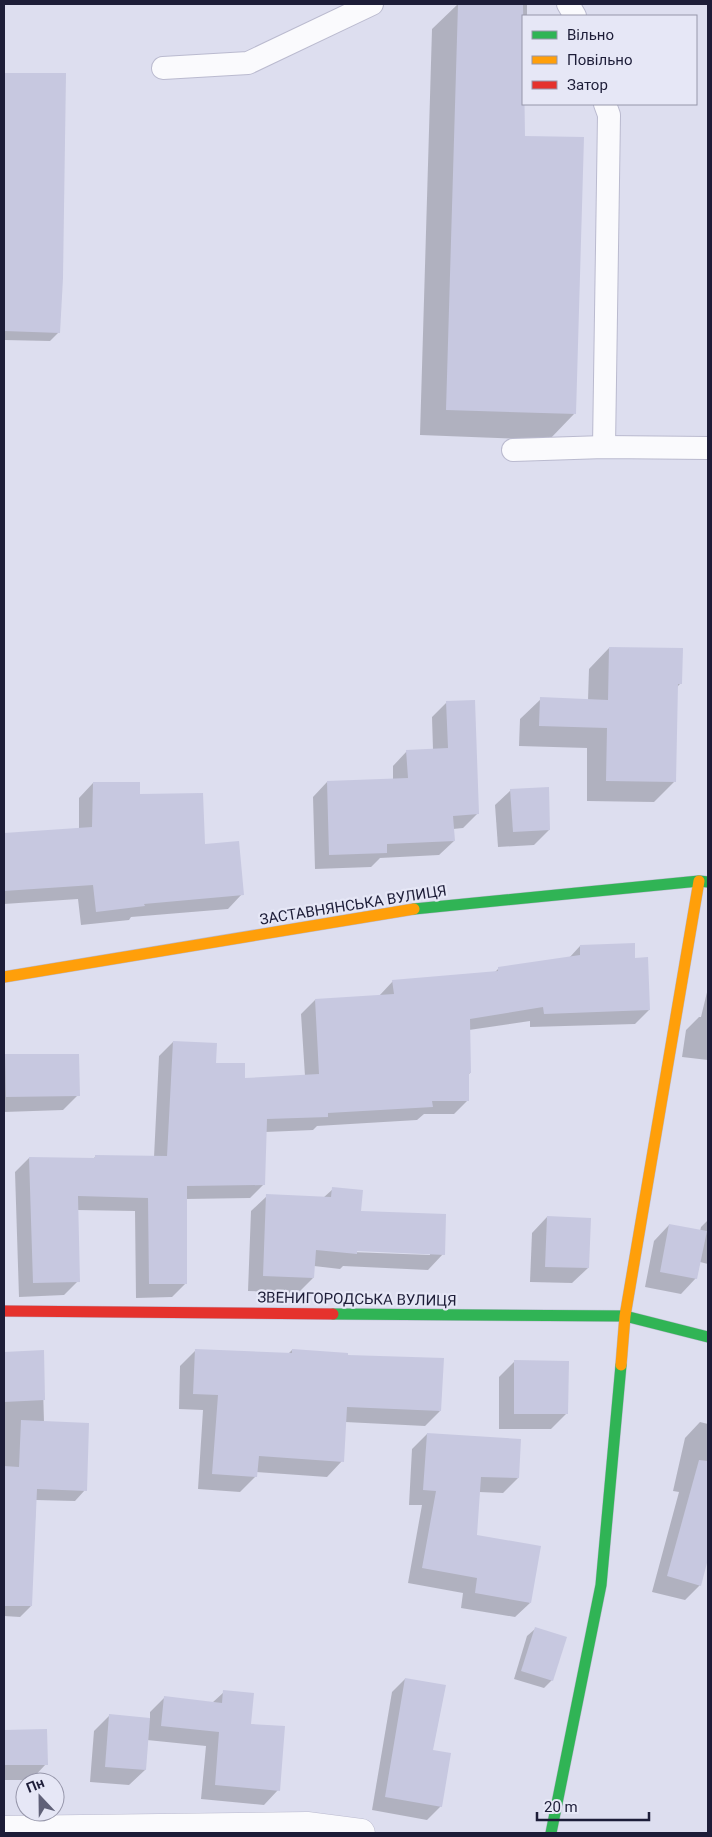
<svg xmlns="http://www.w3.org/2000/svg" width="712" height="1837" font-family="Roboto,sans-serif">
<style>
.shadow{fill:#0003;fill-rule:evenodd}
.building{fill:#c7c8e0}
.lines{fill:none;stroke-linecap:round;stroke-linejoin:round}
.lane-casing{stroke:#babacf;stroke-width:24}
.street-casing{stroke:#babacf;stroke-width:29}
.fast-casing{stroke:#babacf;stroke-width:12}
.slow-casing{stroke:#babacf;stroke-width:12}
.jam-casing{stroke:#babacf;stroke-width:12}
.lane{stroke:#fafafd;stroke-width:22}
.street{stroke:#fafafd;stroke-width:28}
.fast{stroke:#30b455;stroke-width:11}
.slow{stroke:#ff9f0a;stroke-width:11}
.jam{stroke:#e5322d;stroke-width:11}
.labels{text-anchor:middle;stroke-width:4.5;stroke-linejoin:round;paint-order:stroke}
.street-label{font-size:15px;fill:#1d1d38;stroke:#e6e7f6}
</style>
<rect width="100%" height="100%" fill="#dddeef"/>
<g class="shadow">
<polygon points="458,4 527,5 527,16 523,16 523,137 574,414 549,440 420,435 432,29"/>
<polygon points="4,74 65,75 59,332 50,341 4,340"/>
<polygon points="609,648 681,683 676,688 674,782 654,802 587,801 587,748 519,746 520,719 541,699 588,700 589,669"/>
<polygon points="447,702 478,813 463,828 453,829 454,841 439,855 380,858 371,867 315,869 313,797 327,782 393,780 393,766 407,751 433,750 432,717"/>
<polygon points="93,783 139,795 203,846 242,894 228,909 131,917 129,920 81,925 78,899 4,904 4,835 79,829 79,798"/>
<polygon points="511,790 549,830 534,845 498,847 495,805"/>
<polygon points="580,946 634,959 649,1010 635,1024 530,1027 530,1021 469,1030 470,1073 468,1075 468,1100 454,1114 424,1114 417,1120 317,1126 313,1130 265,1132 264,1184 250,1198 186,1199 186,1283 172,1297 136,1298 135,1211 77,1210 78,1281 64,1295 19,1297 15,1172 29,1158 93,1159 96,1156 154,1157 159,1056 173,1042 244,1079 305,1076 301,1014 315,1000 379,996 393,981 495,972 498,969 569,958"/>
<polygon points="708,988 708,1060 682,1057 686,1030 699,1017 701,1017"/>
<polygon points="6,1056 78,1095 63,1110 4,1112 4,1058"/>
<path d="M333 1189 359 1212 443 1254 428 1270 343 1266 340 1269 314 1266 313 1278 298 1293 248 1291 251 1211 267 1196 323 1198ZM351 1249 430 1253V1255L351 1252Z"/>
<polygon points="547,1217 588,1268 572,1283 530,1282 532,1233"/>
<polygon points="708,1220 708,1264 700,1262 696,1278 681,1294 645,1287 654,1241 669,1225 700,1231 701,1227"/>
<polygon points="196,1350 288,1354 292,1350 347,1356 440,1411 425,1426 345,1422 342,1461 327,1477 256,1472 256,1476 240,1492 198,1489 203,1410 179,1409 180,1366"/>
<polygon points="42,1352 44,1422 85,1490 75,1501 36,1500 31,1606 20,1617 4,1616 4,1353"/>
<polygon points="515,1361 566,1414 551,1429 499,1429 499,1377"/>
<polygon points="700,1422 708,1424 708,1563 706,1562 700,1585 685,1600 652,1592 679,1492 673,1491 685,1438"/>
<polygon points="427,1434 518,1478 503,1493 479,1492 476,1536 530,1603 515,1617 461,1608 463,1593 408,1583 422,1505 409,1505 412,1449"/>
<polygon points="535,1629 552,1680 544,1688 514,1679 527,1636"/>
<polygon points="405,1679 432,1751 441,1806 427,1820 372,1810 392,1692"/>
<polygon points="224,1692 250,1725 278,1790 264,1805 201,1799 206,1746 147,1740 145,1770 129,1785 90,1782 94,1731 110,1715 150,1719 150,1712 165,1697 212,1703"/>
<polygon points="46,1730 46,1764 31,1780 4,1780 4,1731"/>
</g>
<g class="building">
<polygon points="458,4 523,4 525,136 584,137 576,414 446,410"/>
<polygon points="4,73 66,73 63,278 60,333 4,331"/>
<polygon points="609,647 683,648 682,684 678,684 676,782 606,781 607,728 539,726 540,697 608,700"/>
<polygon points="475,700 479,814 453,816 455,841 387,844 387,853 329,855 327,781 408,778 406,750 448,748 446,701"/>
<polygon points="93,782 140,782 140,794 203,793 205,844 239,841 244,895 144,904 145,906 96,912 93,885 4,891 4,833 92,827"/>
<polygon points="549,787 550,830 513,832 510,789"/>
<polygon points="635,943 635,958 648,957 650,1010 544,1014 543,1007 470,1019 471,1073 469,1073 469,1101 432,1101 433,1107 328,1113 328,1117 267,1119 265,1185 187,1186 187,1284 149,1284 148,1198 78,1196 80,1282 33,1283 29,1157 95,1158 95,1155 167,1156 173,1041 217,1043 216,1063 245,1063 245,1078 319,1074 315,999 394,994 392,980 498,971 498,967 580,955 580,945"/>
<polygon points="5,1054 79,1054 80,1096 6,1097"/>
<polygon points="332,1187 363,1190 361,1211 446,1214 445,1255 357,1251 357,1254 316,1250 314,1278 263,1276 266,1194 331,1197"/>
<polygon points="547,1216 591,1218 589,1268 545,1267"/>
<polygon points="669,1224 707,1231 697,1279 660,1272"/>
<polygon points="195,1349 292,1353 292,1349 348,1353 348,1355 444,1358 441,1411 347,1407 344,1462 259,1456 257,1477 212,1474 218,1395 193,1394"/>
<polygon points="44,1350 45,1400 4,1402 4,1352"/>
<polygon points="514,1360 569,1361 568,1414 514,1414"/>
<polygon points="21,1420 89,1423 87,1491 37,1489 32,1606 4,1606 4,1466 19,1467"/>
<polygon points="427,1433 521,1439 519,1478 481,1477 477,1535 541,1546 531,1603 475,1593 477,1578 422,1568 436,1491 423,1490"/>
<polygon points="699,1460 708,1461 708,1559 701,1586 667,1576"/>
<polygon points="535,1627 567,1637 553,1681 521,1671"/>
<polygon points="405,1678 446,1685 433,1750 451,1753 442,1807 385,1797"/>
<polygon points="223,1690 254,1693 251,1724 285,1726 280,1791 215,1785 219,1732 161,1726 164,1696 222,1703"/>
<polygon points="109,1714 150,1718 146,1770 105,1767"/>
<polygon points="47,1729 48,1765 4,1765 4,1730"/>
</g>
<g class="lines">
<g class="lane-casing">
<g id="lane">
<polyline points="568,4 575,16"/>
<polyline points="163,68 248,63 372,4"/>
<polyline points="604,447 609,115 605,104"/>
<polyline points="513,450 604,447 708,448"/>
</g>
</g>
<g class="street-casing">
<polyline id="street" points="4,1830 307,1826 361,1833"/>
</g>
<g class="fast-casing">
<g id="fast">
<polyline points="414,909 699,881 708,882"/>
<polyline points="333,1314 625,1316 708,1337"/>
<polyline points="551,1833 601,1585 621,1365"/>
</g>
</g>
<g class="slow-casing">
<g id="slow">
<polyline points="4,977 414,909"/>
<polyline points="621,1365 625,1316 699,881"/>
</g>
</g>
<g class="jam-casing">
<polyline id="jam" points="4,1311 333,1314"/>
</g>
<use href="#lane" class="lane"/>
<use href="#street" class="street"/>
<use href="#fast" class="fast"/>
<use href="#slow" class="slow"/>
<use href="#jam" class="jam"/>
</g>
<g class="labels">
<g class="street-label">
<text transform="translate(353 905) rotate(-9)" y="5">ЗАСТАВНЯНСЬКА ВУЛИЦЯ</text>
<text transform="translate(357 1299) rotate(1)" y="5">ЗВЕНИГОРОДСЬКА ВУЛИЦЯ</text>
</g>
</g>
<rect width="712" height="1837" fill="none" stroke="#1d1d38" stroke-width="10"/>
<rect x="522" y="15" width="175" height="90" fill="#e6e7f6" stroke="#9696aa"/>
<rect x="532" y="31" width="25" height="8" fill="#30b455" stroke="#9696aa"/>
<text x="567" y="40" font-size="15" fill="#1d1d38">Вільно</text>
<rect x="532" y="56" width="25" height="8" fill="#ff9f0a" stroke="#9696aa"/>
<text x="567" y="65" font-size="15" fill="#1d1d38">Повільно</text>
<rect x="532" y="81" width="25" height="8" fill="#e5322d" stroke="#9696aa"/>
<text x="567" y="90" font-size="15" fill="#1d1d38">Затор</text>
<g transform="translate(40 1797) rotate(338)"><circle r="24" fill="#e6e7f6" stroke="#9696aa"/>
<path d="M0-4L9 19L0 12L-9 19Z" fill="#606178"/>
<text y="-8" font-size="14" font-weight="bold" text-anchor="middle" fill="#1d1d38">Пн</text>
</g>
<path d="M537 1812v8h112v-8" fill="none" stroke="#1d1d38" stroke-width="2.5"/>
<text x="544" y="1812" font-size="15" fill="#1d1d38" stroke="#e6e7f6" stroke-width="4" paint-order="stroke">20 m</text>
</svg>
